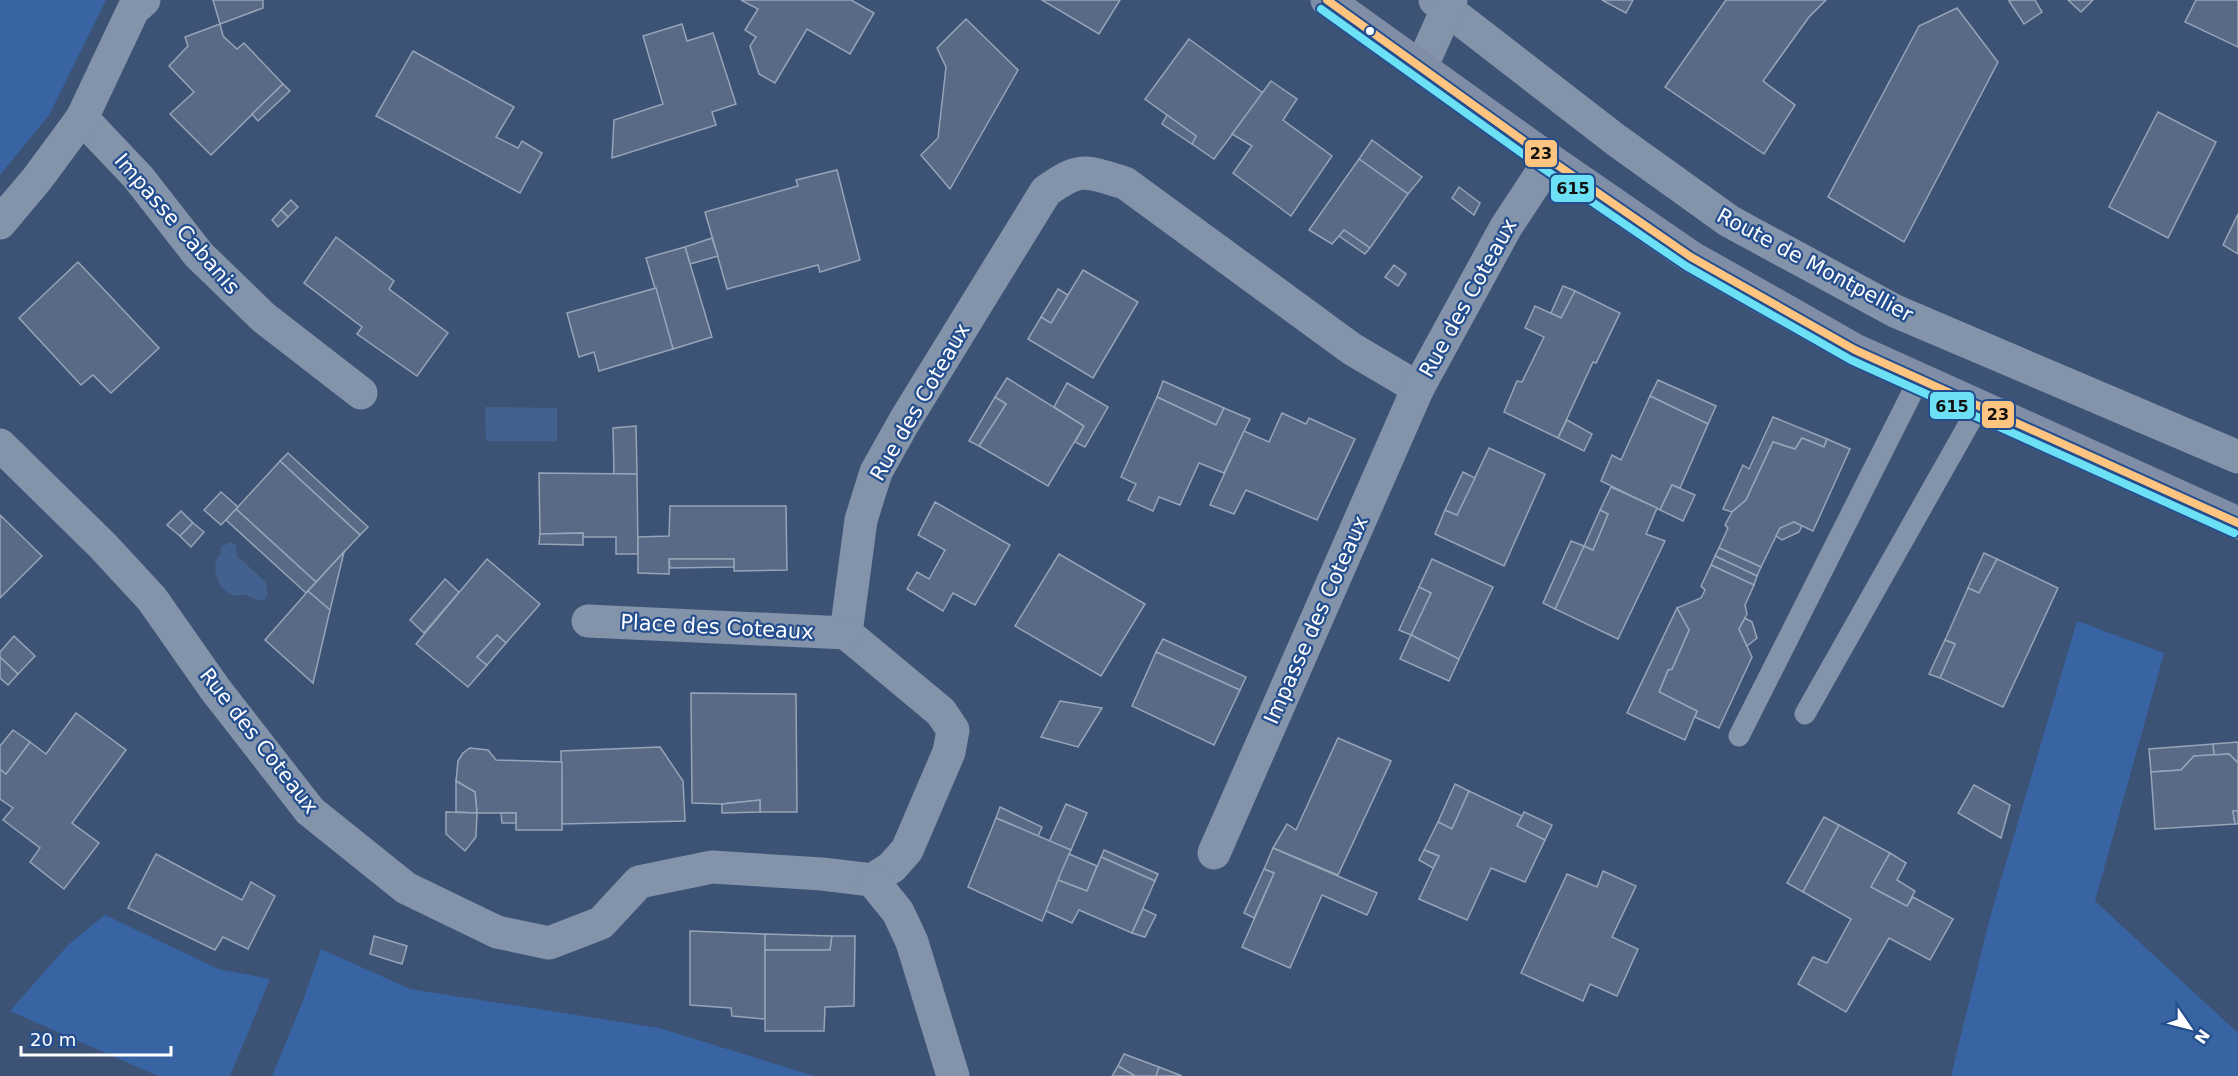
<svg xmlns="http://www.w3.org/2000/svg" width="2238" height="1076" font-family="'DejaVu Sans',sans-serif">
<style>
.green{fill:#3964a4}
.water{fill:#43618e}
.building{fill:#586a86;stroke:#97a4b8;stroke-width:1.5}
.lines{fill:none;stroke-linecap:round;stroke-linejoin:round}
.lane{stroke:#8393a9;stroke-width:21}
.street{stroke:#8393a9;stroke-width:33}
.secondary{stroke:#7f8ea6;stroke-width:33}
.bus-1-casing{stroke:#244e8e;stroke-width:12}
.bus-2-casing{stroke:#244e8e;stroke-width:12}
.bus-1{stroke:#ffc580;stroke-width:8}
.bus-2{stroke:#6ce0f4;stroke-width:8}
.bus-dot{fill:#fff;stroke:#244e8e;stroke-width:2}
.labels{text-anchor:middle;stroke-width:4.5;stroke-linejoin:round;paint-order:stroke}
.street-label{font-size:21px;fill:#fff;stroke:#244e8e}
.line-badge{stroke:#244e8e;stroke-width:2}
.pale-badge-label{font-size:16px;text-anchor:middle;font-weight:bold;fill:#111}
</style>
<rect width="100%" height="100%" fill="#3c5376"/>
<g class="green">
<polygon points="0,0 106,0 49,115 0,175"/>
<polygon points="2077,621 2164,653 2095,901 2238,1033 2238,1076 1951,1076 1989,921"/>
<polygon points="105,915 218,969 270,979 230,1076 158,1076 10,1011 68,945"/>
<polygon points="321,949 410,989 659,1028 814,1076 272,1076 301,1006"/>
</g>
<g class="water">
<polygon points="485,407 557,408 557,441 486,441"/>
<path d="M229 542 236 545 237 556 266 582 268 594 265 599 258 601C254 599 249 595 245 595 240 594 235 597 230 594 217 588 209 563 221 554V548Z"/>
</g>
<g class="building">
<polygon points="213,0 263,0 263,8 220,24"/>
<polygon points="741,0 851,0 874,13 850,54 807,29 775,83 759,74 750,46 756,37 745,30 758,9"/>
<polygon points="1042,0 1120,0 1099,34"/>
<polygon points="1602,0 1633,0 1626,13"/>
<polygon points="1726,0 1826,0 1809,17 1763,81 1795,105 1764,154 1665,87"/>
<polygon points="2011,0 2035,0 2042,12 2024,24 2009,1"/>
<polygon points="2068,0 2093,0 2081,12"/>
<polygon points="2196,0 2238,0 2238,47 2185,22"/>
<polygon points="1957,8 1998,62 1904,242 1828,197 1919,26"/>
<polygon points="966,19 1018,70 950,189 921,155 938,138 946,67 937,48"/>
<polygon points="220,24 223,36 237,49 244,43 283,84 211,155 170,114 194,92 169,66 188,46 185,37"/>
<polygon points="682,24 687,41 713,33 736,104 712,112 716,125 612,158 614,120 663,104 643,36"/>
<polygon points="1189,39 1263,93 1214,159 1192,144 1196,136 1145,99"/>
<polygon points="413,51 514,107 496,137 518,148 522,141 542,153 520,193 376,116"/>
<polygon points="1271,81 1297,99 1283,120 1332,156 1291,216 1233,173 1252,146 1232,134"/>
<polygon points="283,84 290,91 258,121 252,114"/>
<polygon points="2158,112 2216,142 2168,238 2109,207"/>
<polygon points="1167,115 1196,136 1192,144 1162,124"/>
<polygon points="1372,140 1422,177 1408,194 1359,159"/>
<polygon points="1359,159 1408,194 1370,248 1344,230 1332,244 1309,230"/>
<polygon points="837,170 860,260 820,272 818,265 727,289 705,212 798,186 796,180"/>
<polygon points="1459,187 1480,203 1474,215 1452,198"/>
<polygon points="291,200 298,207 288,217 281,210"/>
<polygon points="281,210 288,217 278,227 272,220"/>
<polygon points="2238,214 2238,254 2223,245"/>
<polygon points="1344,230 1370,248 1365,254 1339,236"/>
<polygon points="336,237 394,281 389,289 448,333 417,376 357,334 362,327 304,283"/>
<polygon points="712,238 718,256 690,264 685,247"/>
<polygon points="685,247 712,337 673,349 646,258"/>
<polygon points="78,262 159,348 111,393 93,375 81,385 19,318"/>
<polygon points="1394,265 1406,274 1398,286 1385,277"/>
<polygon points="1083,270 1138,302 1093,378 1028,339 1041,317 1051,323"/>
<polygon points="1563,286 1575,291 1561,318 1551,313"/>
<polygon points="656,288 673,349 599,371 594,352 579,357 567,313"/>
<polygon points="1058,289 1068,295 1051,323 1041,317"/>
<polygon points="1575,291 1620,313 1596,363 1593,362 1558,438 1504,412 1517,381 1522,382 1544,337 1525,328 1535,306 1561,318"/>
<polygon points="1007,378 1084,426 1048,486 979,446 1006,404 995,397"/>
<polygon points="1658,380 1716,406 1708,424 1650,396"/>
<polygon points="1163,381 1224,408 1216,425 1157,397"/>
<polygon points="1067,383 1108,407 1085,447 1075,442 1084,426 1054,407"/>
<polygon points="1650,396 1708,424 1680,488 1672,485 1660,510 1601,481 1612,455 1621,460"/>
<polygon points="995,397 1006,404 979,446 969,441"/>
<polygon points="1157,397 1216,425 1224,408 1250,419 1224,473 1199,463 1180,505 1159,497 1153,511 1128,500 1136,484 1121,477"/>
<polygon points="1282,413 1306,424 1309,418 1355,439 1317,520 1246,490 1234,514 1210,505 1244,431 1269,442"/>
<polygon points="1773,417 1827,439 1824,447 1802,438 1795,449 1773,442 1746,500 1732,512 1723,509 1743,465 1749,469"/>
<polygon points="1567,420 1592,434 1584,451 1558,438"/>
<polygon points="636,426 637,474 614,474 613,428"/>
<polygon points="1802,438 1824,447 1827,439 1850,449 1813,531 1794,522 1780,528 1761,567 1719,548 1728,528 1725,525 1732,512 1746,500 1773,442 1795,449"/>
<polygon points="1489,448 1545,474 1504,566 1435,534 1445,510 1457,515"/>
<polygon points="288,453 368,527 360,535 280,461"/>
<polygon points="280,461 360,535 316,582 236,509"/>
<polygon points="1463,472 1475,478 1457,515 1445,510"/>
<polygon points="539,473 637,474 638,554 616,554 616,537 583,537 583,533 540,534"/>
<polygon points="1672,485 1695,495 1683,521 1660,510"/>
<polygon points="1611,487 1657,508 1646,534 1665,541 1618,639 1555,609 1584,546 1593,550 1608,514 1600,510"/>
<polygon points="221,492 238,507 221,525 204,510"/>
<polygon points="935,502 1010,545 975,605 953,593 943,611 907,589 917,572 929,579 945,550 918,535"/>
<polygon points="670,506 786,506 787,570 734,571 734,559 669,559 669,574 638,573 638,537 669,536"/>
<polygon points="236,509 316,582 306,593 226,520"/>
<polygon points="1600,510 1608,514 1593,550 1584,546"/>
<polygon points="181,511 193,523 180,536 167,525"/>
<polygon points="0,515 42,556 0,598"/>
<polygon points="1794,522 1802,526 1799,532 1782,540 1776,536 1780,528"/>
<polygon points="193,523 204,532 191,547 180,536"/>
<polygon points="583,533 583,545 539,544 540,534"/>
<polygon points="1571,541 1584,546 1555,609 1543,603"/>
<polygon points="1719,548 1761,567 1757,576 1715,556"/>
<polygon points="344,552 330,610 308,591"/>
<polygon points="1984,553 1997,559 1979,593 1968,588"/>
<polygon points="1059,554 1145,604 1101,676 1015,626"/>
<polygon points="1715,556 1757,576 1754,585 1711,565"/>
<polygon points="487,559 540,604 506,643 497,635 477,657 487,665 468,687 416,644"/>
<polygon points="669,559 734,559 734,567 670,568"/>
<polygon points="1432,559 1493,587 1459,659 1411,635 1431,593 1419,587"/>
<polygon points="1997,559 2058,588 2003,707 1940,678 1955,644 1945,640 1968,588 1979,593"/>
<polygon points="1711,565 1754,585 1745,605 1747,614 1739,629 1752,657 1719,728 1695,717 1697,711 1659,692 1668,670 1672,669 1689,630 1677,608 1701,598 1705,590 1701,586"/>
<polygon points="445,579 459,592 424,633 410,620"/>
<polygon points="1419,587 1431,593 1411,635 1399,630"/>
<polygon points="308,591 330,610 313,683 265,640"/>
<polygon points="1677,608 1689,630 1672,669 1668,670 1659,692 1697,711 1685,740 1627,713"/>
<polygon points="1745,618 1752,622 1757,638 1747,646 1739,629"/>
<polygon points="497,635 506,643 487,665 477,657"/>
<polygon points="1411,635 1459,659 1449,681 1400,659"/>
<polygon points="14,636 35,656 18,674 0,657 0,652"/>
<polygon points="1163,639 1246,677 1240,690 1156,652"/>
<polygon points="1945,640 1955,644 1940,678 1929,674"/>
<polygon points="1156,652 1240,690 1214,745 1132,706"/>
<polygon points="0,657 18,674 8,685 0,678"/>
<polygon points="691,693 796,694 797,812 760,812 760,800 722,804 692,803"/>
<polygon points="1060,701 1102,708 1078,747 1041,737"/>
<polygon points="76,713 126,750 72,823 99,843 64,889 30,862 40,848 3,820 13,808 0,799 0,769 6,774 30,742 46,754"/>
<polygon points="13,730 30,742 6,774 0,769 0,746"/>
<polygon points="1338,738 1391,761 1338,875 1273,848 1287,824 1296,830"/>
<polygon points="2238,742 2238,763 2229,754 2214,755 2213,744"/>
<polygon points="2213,744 2214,755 2194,756 2181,770 2151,772 2149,749"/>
<polygon points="660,747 683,781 685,821 562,824 561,751"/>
<polygon points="470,748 488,750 496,760 562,762 562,830 516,830 516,813 477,813 475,792 456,781 458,761 463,753"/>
<polygon points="2229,754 2238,763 2238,811 2233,811 2235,824 2155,829 2151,772 2181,770 2194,756"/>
<polygon points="456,781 475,792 477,813 456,812"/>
<polygon points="1455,784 1469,791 1452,829 1438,822"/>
<polygon points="1974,785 2010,805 2001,838 1958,813"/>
<polygon points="1469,791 1522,816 1517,826 1545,840 1525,882 1491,868 1467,920 1419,899 1439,856 1424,850 1438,822 1452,829"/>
<polygon points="760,800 760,812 722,813 722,804"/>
<polygon points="1066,804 1087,813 1071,850 1049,842"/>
<polygon points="1000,807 1042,827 1038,836 996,818"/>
<polygon points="2233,811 2238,811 2238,824 2235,824"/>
<polygon points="446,812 477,813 476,837 465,851 446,834"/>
<polygon points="1524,812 1552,825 1545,840 1517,826"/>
<polygon points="501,813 516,813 516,823 502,823"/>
<polygon points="1824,817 1839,825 1803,892 1787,883"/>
<polygon points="996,818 1071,850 1042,921 968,887"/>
<polygon points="1839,825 1890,853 1871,887 1907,906 1913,897 1953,919 1930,960 1889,938 1846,1012 1798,984 1813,957 1827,963 1851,919 1803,892"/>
<polygon points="1273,848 1377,893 1367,915 1322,895 1290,968 1242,947 1274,873 1264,869"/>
<polygon points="1104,850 1158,874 1155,881 1101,857"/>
<polygon points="1424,850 1439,856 1433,868 1419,860"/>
<polygon points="1890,853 1906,863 1897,880 1915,891 1907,906 1871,887"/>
<polygon points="156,854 242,900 251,882 275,896 248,949 223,937 215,950 128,908"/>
<polygon points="1069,854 1097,866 1087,891 1058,880"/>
<polygon points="1101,857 1155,881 1132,933 1079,910 1072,923 1046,911 1058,880 1087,891"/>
<polygon points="1264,869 1274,873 1254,918 1244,913"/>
<polygon points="1603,871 1636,886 1612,937 1638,949 1617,996 1590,984 1583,1001 1521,973 1567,874 1597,887"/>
<polygon points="1143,909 1156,915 1145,937 1132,933"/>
<polygon points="690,931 765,934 765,1019 732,1016 731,1008 690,1005"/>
<polygon points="765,934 832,936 830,950 765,950"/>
<polygon points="374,936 407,946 402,964 370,954"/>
<polygon points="832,936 855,936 854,1006 825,1007 824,1031 765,1031 765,950 830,950"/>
<polygon points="1124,1054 1159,1067 1156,1076 1135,1076 1118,1066"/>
<polygon points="1118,1066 1135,1076 1112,1076"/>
<polygon points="1159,1067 1182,1076 1156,1076"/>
</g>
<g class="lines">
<g class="lane">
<polyline points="1805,714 1979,406"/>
<polyline points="1739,736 1919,379"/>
</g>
<g class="street">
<polyline points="1435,0 1616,140 1729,221 1895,311 2238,457"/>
<polyline points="1421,68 1451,0"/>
<polyline points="82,118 138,177 199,255 263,317 361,393"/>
<polyline points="0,223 37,179 82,118 133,10 144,0"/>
<path d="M0 445 103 546 152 599 215 689 310 811 406 888 497 932 549 943 601 923 639 882 712 867 822 874 872 880 892 867 907 850 949 752 953 730 941 712 846 633 861 520 876 472 904 422 1046 191C1082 166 1084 171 1125 183L1352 349 1418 388 1506 227 1550 160"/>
<polyline points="588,621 846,633"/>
<polyline points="1214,853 1418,388"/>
<polyline points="872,880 898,912 912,942 953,1076"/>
</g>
<polyline class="secondary" points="1327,0 1550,160 1691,257 1855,350 2238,523"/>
<g class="bus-1-casing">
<polyline id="bus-1" points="1327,0 1550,160 1691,257 1855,350 2238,523"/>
</g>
<g class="bus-2-casing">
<polyline id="bus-2" points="1321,9 1544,169 1686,266 1851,360 2234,533"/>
</g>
<use href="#bus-1" class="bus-1"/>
<use href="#bus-2" class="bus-2"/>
</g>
<circle class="bus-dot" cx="1370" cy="31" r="5"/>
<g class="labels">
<g class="street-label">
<text transform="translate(177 224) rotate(49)" y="7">Impasse Cabanis</text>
<text transform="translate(1815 265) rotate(28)" y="7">Route de Montpellier</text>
<text transform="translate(1468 298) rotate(-61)" y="7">Rue des Coteaux</text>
<text transform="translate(920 402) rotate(-60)" y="7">Rue des Coteaux</text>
<text transform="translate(1316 620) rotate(-66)" y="7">Impasse des Coteaux</text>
<text transform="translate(717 627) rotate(3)" y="7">Place des Coteaux</text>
<text transform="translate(259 741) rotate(52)" y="7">Rue des Coteaux</text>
</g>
</g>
<g class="line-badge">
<rect x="1524" y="139" width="34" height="29" rx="6" fill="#ffc580"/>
<rect x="1550" y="174" width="45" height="29" rx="6" fill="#6ce0f4"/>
<rect x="1929" y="391" width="46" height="29" rx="6" fill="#6ce0f4"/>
<rect x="1981" y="400" width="34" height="29" rx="6" fill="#ffc580"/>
</g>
<g class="pale-badge-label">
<text x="1541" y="159">23</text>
<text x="1573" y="194">615</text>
<text x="1952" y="412">615</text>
<text x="1998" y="420">23</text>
</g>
<g transform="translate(2190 1028) rotate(125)" stroke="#244e8e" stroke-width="4.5" paint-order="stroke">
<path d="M0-4.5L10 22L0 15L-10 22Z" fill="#ffffff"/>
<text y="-9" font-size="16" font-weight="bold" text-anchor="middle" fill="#ffffff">N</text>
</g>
<path d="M21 1046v9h150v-9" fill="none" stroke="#ffffff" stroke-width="3"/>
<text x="30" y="1046" font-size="18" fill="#ffffff" stroke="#244e8e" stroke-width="4.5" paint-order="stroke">20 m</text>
</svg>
